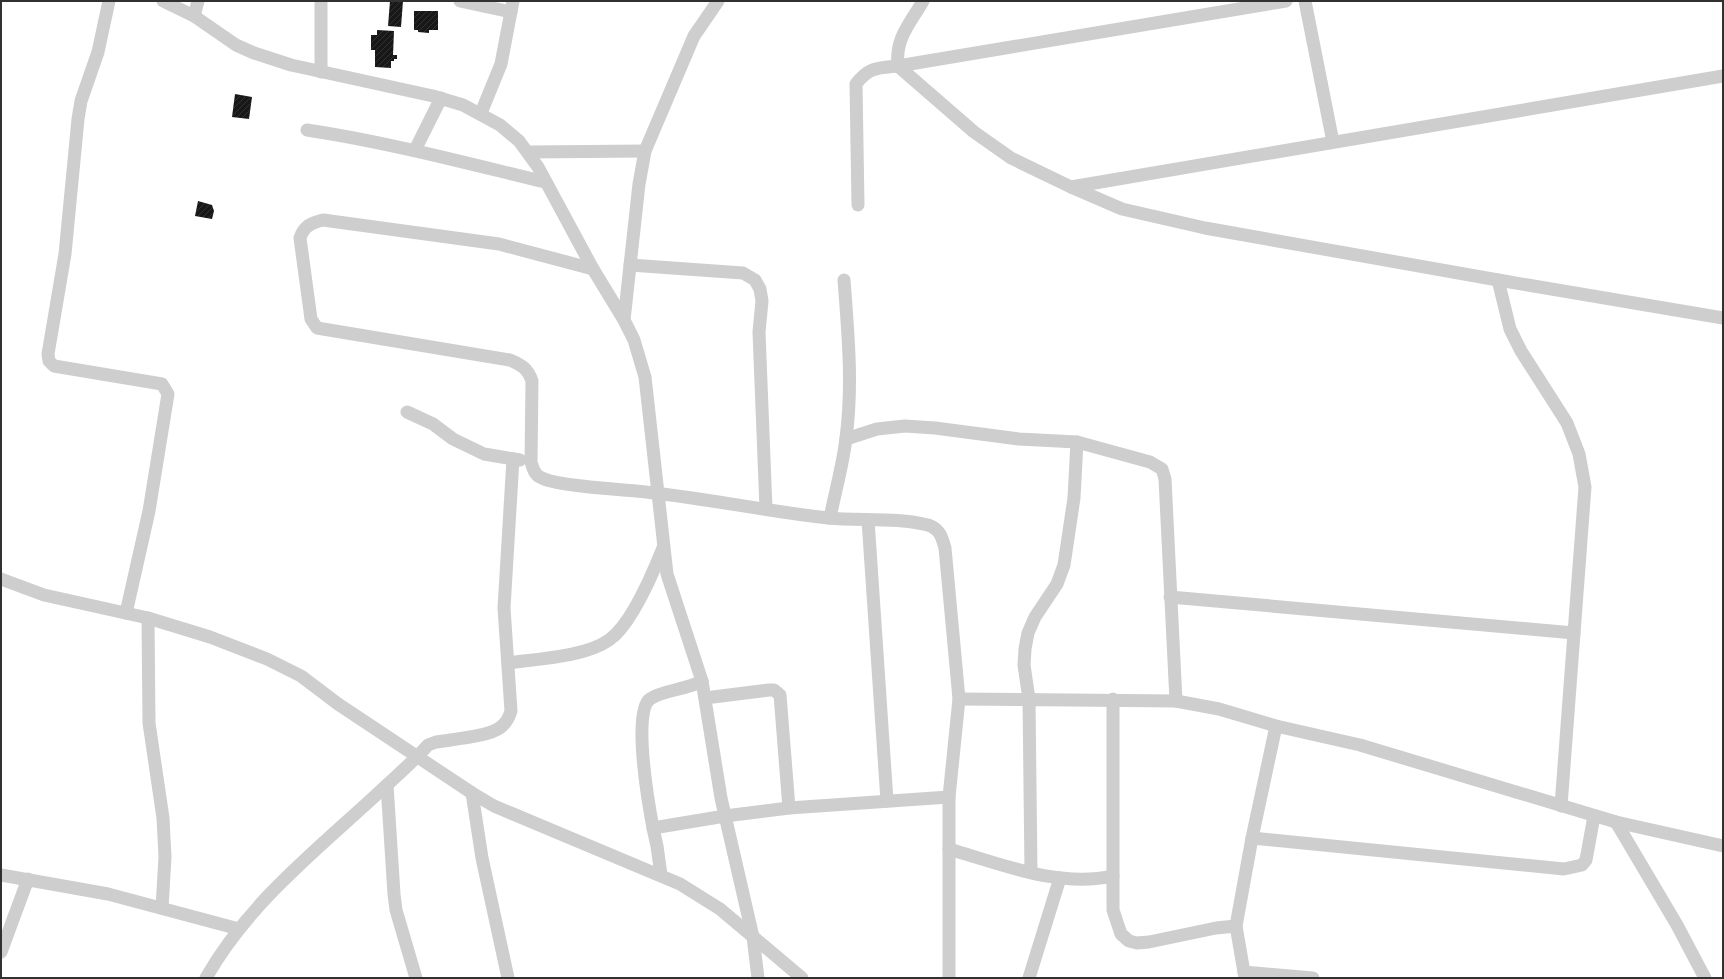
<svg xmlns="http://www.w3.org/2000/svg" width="1724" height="979" font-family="Arial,sans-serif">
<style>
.building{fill:url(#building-hatch)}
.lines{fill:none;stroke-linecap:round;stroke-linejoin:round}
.minor{stroke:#cecece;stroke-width:13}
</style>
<defs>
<pattern id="building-hatch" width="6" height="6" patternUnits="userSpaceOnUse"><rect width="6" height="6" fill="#181818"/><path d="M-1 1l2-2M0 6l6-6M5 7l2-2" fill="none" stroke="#313131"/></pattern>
</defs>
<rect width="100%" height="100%" fill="#fff"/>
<g class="building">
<polygon points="390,1 403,1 401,27 388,26"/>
<polygon points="414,11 438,11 438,30 429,30 429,33 418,32 418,30 414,30"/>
<polygon points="377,30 394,31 393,55 397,55 397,59 394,59 394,61 391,61 391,68 375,67 375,50 371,50 371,35 377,35"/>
<polygon points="235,94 252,97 249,119 232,117"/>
<polygon points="198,201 212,205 214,211 212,219 195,216"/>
</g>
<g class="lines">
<g class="minor">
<polyline points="109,1 98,52 81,101 78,119 65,254 48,354 49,361 54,366 162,384 168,394 149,511 126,613"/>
<polyline points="163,1 194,16 236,45 254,53 291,65 433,96 463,105 500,125 519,141 538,167 593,269 624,320 634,340 645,377 667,574 702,681 721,798 753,937 758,978"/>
<polyline points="321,1 321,72"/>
<polyline points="460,1 511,12"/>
<path d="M923 1C910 24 895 38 898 66L974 132 1011 158 1071 187 1122 209 1205 228 1498 280 1723 318"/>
<polyline points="1305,1 1333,142"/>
<polyline points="194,16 198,1"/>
<polyline points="481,113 501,64 513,1"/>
<path d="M307 130C387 142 466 163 545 182"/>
<polyline points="415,150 441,98"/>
<polyline points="528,152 645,151"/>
<polyline points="1071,187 1723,76"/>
<path d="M858 205 856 84C869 67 878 68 898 66L1286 1"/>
<polyline points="630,265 743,273 755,280 760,289 762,301 759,332 766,509"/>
<path d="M593 269 499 244 323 220C311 223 304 226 300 238L311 319 317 328 510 360C522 365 528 369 532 381L531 462C533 468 534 474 540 477 554 486 616 489 636 491 700 497 764 511 828 518 859 521 898 517 928 525 940 529 942 537 945 548L959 699 949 797 789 808 725 816 653 828 657 846 661 875"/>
<polyline points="1498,280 1510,329 1521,351 1567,423 1579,454 1585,487 1561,806"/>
<polyline points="624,320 639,184 645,151 694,36 718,1"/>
<polyline points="407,412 433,424 453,439 484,454 520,460"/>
<polyline points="846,439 877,429 905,426 935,428 1019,439 1077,442 1150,462 1162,469 1165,479 1176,701"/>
<path d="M830 518C835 492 843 465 846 438 853 385 848 333 844 280"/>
<polyline points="868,520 887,801"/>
<polyline points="1,579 44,595 148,618 210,637 267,659 301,676 338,704 472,793 494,806 680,884 720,909 802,978"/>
<polyline points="1170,597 1574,633"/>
<polyline points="148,618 149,723 163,818 165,857 162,908"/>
<path d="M508 663C537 659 585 657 609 640 631 625 653 573 663 548"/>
<polyline points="705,698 769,690 774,690 780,695 789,808"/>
<polyline points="959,699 1176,701 1219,709 1276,726 1360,745 1616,822 1723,846"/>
<polyline points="1113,699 1113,910 1121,934 1129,941 1137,943 1149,942 1216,928 1236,926 1245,978"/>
<polyline points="387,785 394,894 396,910 416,978"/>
<polyline points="472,793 482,858 508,978"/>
<polyline points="1616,822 1677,925 1705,978"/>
<path d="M653 828C649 807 632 711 650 699 662 690 686 690 702 681"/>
<polyline points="1252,838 1564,869 1582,865 1586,860 1594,816"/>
<path d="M949 849C1001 864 1058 888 1113 876"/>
<polyline points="1031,872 1029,699 1024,665 1025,649 1028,633 1035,617 1057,584 1064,565 1074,498 1077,442"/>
<polyline points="1,875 108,894 239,929"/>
<polyline points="1236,926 1252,838 1276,726"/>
<polyline points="1,952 28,879"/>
<polyline points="1244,972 1313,978"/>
<path d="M206 978C247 905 314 852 375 796 393 779 412 763 428 745L436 742C453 739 488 737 501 727 507 722 509 718 511 711L504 608 513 459"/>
<polyline points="949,978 949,797"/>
<polyline points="1029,978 1060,878"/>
</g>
</g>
<rect width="1724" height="979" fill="none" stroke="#313131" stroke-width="4"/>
</svg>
